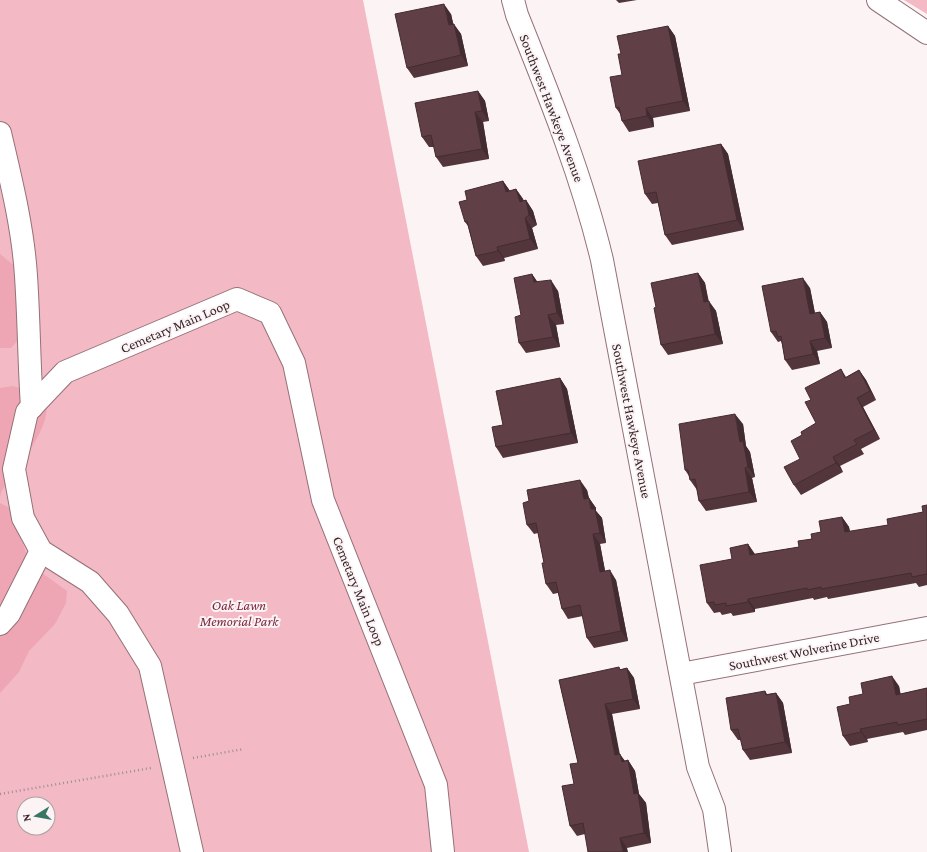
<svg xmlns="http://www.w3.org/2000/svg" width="927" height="852" font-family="'Crimson Pro',serif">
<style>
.green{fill:#f3b9c4;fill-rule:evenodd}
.forest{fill:#efa6b4}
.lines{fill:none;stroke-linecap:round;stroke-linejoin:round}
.minor-casing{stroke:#957178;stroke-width:24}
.path{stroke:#9b8e91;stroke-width:2.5;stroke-dasharray:1 3;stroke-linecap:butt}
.minor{stroke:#fff;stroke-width:22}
.wall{fill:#53363c}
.shaded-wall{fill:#432c31}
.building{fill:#603f46;stroke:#432c31}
.labels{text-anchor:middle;stroke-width:4;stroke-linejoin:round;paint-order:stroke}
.street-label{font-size:14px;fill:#352528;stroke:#fcf3f5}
.park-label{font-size:14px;font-style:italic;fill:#7b273f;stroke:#fcf3f5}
</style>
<rect width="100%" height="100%" fill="#fcf3f5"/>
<g class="green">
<path d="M0 0H363L529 852H0ZM24 804H48V828H24Z"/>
<polygon points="904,0 927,0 927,14"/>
</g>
<g class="forest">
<polygon points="0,254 22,272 26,331 11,348 0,348"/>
<path d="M12 386C22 389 39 391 45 402 55 423 13 474 1 492L0 497V388Z"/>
<polygon points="0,503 10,508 28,558 35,568 67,591 66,603 55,624 29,651 19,672 0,693"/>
</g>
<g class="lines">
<g class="minor-casing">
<g id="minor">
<path d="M513 0 517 15C549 95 582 176 602 260L698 767 714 809 720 851"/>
<polyline points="878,0 927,33"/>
<path d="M0 133C11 180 23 228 26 276 29 320 29 363 32 407"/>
<polyline points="0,624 9,614 41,551"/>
<polyline points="681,674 927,628"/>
<polyline points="192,852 150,666 118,614 90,582 41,551 23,518 14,469 27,412 65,372 237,299 270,313 294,363 323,500 436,785 443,852"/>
</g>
</g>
<g class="path">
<polyline points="193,758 244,749"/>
<polyline points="0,794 151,768"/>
</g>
<use href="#minor" class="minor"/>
</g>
<g class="wall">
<polygon points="616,0 637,0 619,3"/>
<polygon points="451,14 453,24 461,34 468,66 414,78 407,68"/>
<polygon points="668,26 675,36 690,111 653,118 654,127 629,132 622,121 621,115 616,108 622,75 621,54"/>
<polygon points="478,91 485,101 489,121 483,122 489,159 443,167 436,157 434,147 429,147 422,137"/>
<polygon points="721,144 728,154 744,230 672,245 665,235 658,203 652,204 645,194"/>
<polygon points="503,181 510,191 516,189 523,199 524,201 526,200 533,211 537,225 532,228 538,249 504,258 505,261 483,266 476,256 468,226 465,222"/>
<polygon points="698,273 705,283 708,301 716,311 723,344 668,355 661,345 656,307"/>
<polygon points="532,274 537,282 558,291 564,324 556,325 560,347 526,353 519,343 521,315"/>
<polygon points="810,288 815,313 820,312 827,322 832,348 817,351 820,364 792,370 785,360 782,344 781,341 778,342 771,332"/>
<polygon points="841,369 846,377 859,370 866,380 876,400 863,407 880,439 861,449 864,454 840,466 843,472 801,495 794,485 800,459 802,435 816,423 811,400"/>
<polygon points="560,378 567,389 578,443 503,458 496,447"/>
<polygon points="743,424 746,446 750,452 755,477 752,478 757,502 706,511 699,501 697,490 690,480 689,476 685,470"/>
<polygon points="587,490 589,498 596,508 596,511 602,518 606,543 600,544 605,571 616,580 628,641 594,648 587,638 583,616 568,619 562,609 558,593 553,594 546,584 544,563 538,533 534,534 527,525"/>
<polygon points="927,505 927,585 919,587 916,583 828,599 827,597 814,600 813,598 755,609 755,612 733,616 731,613 722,615 720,612 714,613 707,603 732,559 748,544 755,554 799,547 821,532 842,517 849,527 850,532 888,525 923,512"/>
<polygon points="627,668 634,678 640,709 612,714 619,754 625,761 628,760 635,771 639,794 646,803 651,843 627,848 585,834 577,836 570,826 574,784 578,763 559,680"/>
<polygon points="899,686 900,694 927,688 927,730 905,735 903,732 867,739 868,742 850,746 843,736 850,704"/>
<polygon points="765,691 767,694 776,693 783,703 792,753 750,760 743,750 741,740 738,740 731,730"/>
</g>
<g class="shaded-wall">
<polygon points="444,4 451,14 456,35 449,25"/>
<polygon points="454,24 461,34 468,66 461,55"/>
<polygon points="668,26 675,36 690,111 683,101"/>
<polygon points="478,91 485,101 489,121 482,111"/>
<polygon points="646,108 653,118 654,127 647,116"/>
<polygon points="475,112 483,122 489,159 482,149"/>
<polygon points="721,144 728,154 744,230 737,220"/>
<polygon points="503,181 510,191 506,192"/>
<polygon points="516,189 523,199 527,212 520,202"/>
<polygon points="526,200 533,211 537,225 529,215"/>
<polygon points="525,218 532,228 538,249 530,239"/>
<polygon points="497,247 504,258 505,261 498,251"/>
<polygon points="698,273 705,283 711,312 704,302"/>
<polygon points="532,274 539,284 534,282"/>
<polygon points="803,278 810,288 817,324 810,314"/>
<polygon points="551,280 558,291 564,324 557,313"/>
<polygon points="709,301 716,311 723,344 715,334"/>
<polygon points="820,312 827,322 832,348 825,338"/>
<polygon points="548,315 556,325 560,347 553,337"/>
<polygon points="810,341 817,351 820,364 813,354"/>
<polygon points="859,370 866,380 876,400 870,391"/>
<polygon points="560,378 567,389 578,443 571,433"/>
<polygon points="857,398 863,407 880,439 874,430"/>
<polygon points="735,414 743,424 746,446 750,452 755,477 748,467 740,442"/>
<polygon points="833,457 840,466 843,472 836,463"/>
<polygon points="745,468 752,478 757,502 749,492"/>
<polygon points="580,480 587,490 591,509 584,499"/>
<polygon points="589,498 596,508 596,511 602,518 606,543 600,533 591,509"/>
<polygon points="842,517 849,527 852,543 845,532"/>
<polygon points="593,534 600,544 607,581 600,572"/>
<polygon points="748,544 755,555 750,555"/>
<polygon points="610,570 616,580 628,641 621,631"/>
<polygon points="748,599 755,609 755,612 748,602"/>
<polygon points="627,668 634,678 640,709 633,699"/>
<polygon points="892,676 899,686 903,705 896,695"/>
<polygon points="776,693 783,703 792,753 785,742"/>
<polygon points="605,704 612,714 622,765 615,755"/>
<polygon points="860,729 867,739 868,742 861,732"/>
<polygon points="620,754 627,764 622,762"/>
<polygon points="628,760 635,771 639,794 646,803 651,843 644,833 634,794"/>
<polygon points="620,838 627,848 628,852 623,852"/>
</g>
<g class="building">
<polygon points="444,4 449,25 454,24 461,55 407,68 395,14"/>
<polygon points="668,26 683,101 646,108 647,116 622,121 619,107 616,108 610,77 622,75 618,54 621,54 617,36"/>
<polygon points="478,91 482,111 475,112 482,149 436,157 431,135 422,137 415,103"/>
<polygon points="721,144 737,220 665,235 656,192 645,194 638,161"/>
<polygon points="503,181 506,192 516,189 520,202 526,200 529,215 525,218 530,239 497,247 498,251 476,256 467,221 465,222 459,202 467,200 465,191"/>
<polygon points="698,273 704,302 709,301 715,334 661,345 654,308 656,307 651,283"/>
<polygon points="532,274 534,282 551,280 557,313 548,315 553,337 519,343 515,317 521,315 514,278"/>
<polygon points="803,278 810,314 820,312 825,338 810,341 813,354 785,360 781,336 778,337 776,331 771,332 762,286"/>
<polygon points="841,369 845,378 859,370 870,391 857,398 874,430 854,440 857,444 833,457 836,463 794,485 784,467 800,459 791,441 802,435 801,432 816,423 805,402 811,400 805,388"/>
<polygon points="560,378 571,433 496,447 492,427 503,425 496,391"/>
<polygon points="735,414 740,442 743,441 748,467 745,468 749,492 699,501 695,479 690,480 688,470 685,470 679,424"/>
<polygon points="580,480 584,499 589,498 591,509 595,509 600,533 593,534 600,572 610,570 621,631 587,638 580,605 562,609 556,582 546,584 542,563 544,563 536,523 527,525 523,503 529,501 527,490"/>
<polygon points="927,505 927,574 912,577 911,573 821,589 821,587 807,590 807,588 748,599 748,602 726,606 726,603 715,605 714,602 707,603 700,565 732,559 730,548 748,544 750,555 799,547 798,541 812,539 811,534 821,532 819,521 842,517 845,532 888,525 887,519 923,512 922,506"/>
<polygon points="619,667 620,670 627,668 633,699 605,704 615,755 620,754 622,762 628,760 634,794 638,793 644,833 620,838 623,852 588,852 583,823 570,826 562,786 574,784 570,764 578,763 559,680"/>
<polygon points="892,676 896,695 927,688 927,719 898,725 897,722 860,729 861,732 843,736 837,707 850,704 849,697 863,694 861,683"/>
<polygon points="765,691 766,695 776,693 785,742 743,750 738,729 731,730 726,698"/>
</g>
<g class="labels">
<g class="street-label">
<text transform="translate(552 108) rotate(69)" y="5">Southwest Hawkeye Avenue</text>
<text transform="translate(175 326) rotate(-23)" y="5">Cemetary Main Loop</text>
<text transform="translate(632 421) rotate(79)" y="5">Southwest Hawkeye Avenue</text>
<text transform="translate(359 591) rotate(68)" y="5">Cemetary Main Loop</text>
<text transform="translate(804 651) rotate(-11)" y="5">Southwest Wolverine Drive</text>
</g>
<g class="park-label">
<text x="239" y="610">Oak Lawn<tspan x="239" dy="16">Memorial Park</tspan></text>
</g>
</g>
<g transform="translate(36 816) rotate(259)"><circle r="19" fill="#fcf3f5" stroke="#aca1a3"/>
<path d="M0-3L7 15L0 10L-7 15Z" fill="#397764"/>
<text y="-6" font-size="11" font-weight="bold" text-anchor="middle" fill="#352528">N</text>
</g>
</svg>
